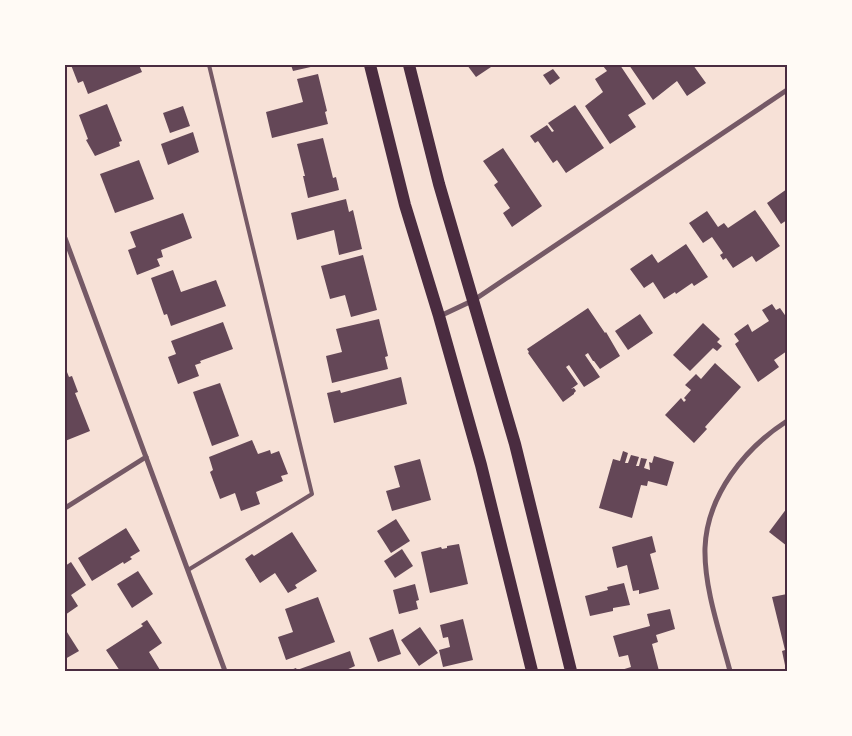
<svg xmlns="http://www.w3.org/2000/svg" width="852" height="736" font-family="Lora,serif">
<style>
.building{fill:#644757}
.lines{fill:none;stroke-linecap:round;stroke-linejoin:round}
.service{stroke:#755966;stroke-width:4}
.minor{stroke:#755966;stroke-width:5}
.primary{stroke:#4a2c40;stroke-width:12}
.neatline{fill:none;stroke:#4a2c40;stroke-width:2}
</style>
<rect width="100%" height="100%" fill="#f7e1d7"/>
<g class="building">
<polygon points="71,65 139,65 142,72 88,94 83,81 78,83"/>
<polygon points="291,65 315,65 315,66 293,71"/>
<polygon points="467,65 494,65 476,77"/>
<polygon points="605,65 620,65 646,104 628,115 636,127 610,144 585,106 603,92 595,79 607,71 603,66"/>
<polygon points="629,65 693,65 706,83 687,96 677,81 653,100"/>
<polygon points="553,69 560,78 550,85 543,75"/>
<polygon points="318,74 327,111 325,112 328,124 272,138 266,112 303,102 297,79"/>
<polygon points="107,104 122,141 119,142 120,146 95,156 86,140 88,139 79,115"/>
<polygon points="575,105 604,148 566,173 557,160 553,163 538,141 535,143 530,136 547,125 552,132 554,131 548,123"/>
<polygon points="183,106 190,126 170,133 163,113"/>
<polygon points="193,132 199,152 168,165 161,144"/>
<polygon points="323,138 333,178 336,177 339,190 308,198 303,176 305,176 297,144"/>
<polygon points="503,148 542,206 512,227 503,213 510,208 494,185 498,182 483,161"/>
<polygon points="139,160 154,199 115,213 100,174"/>
<polygon points="787,189 787,220 781,224 767,203"/>
<polygon points="346,199 349,212 353,210 362,249 339,255 334,230 297,240 291,213"/>
<polygon points="755,210 780,246 756,262 752,256 733,268 726,258 723,260 720,255 723,253 712,237 703,243 689,223 707,211 718,227 724,223 728,228"/>
<polygon points="183,213 192,238 161,250 163,257 157,259 160,266 137,275 128,250 136,247 130,232"/>
<polygon points="686,244 708,277 694,286 692,283 676,294 675,292 664,299 653,282 644,288 630,269 652,254 658,263"/>
<polygon points="363,255 377,310 351,317 345,295 330,299 321,266"/>
<polygon points="173,270 181,292 216,280 226,306 171,326 167,314 164,315 151,278"/>
<polygon points="772,304 776,310 780,308 787,318 787,351 774,360 779,367 758,382 735,344 739,341 734,334 748,324 752,332 769,321 762,310"/>
<polygon points="588,308 605,333 606,332 620,356 600,369 594,361 593,361 588,353 585,355 600,377 584,387 569,365 566,367 578,384 571,389 574,388 576,391 574,393 574,394 563,402 528,353 529,352 527,349"/>
<polygon points="640,314 653,333 628,350 615,331"/>
<polygon points="379,319 388,356 385,357 388,369 332,383 326,356 342,352 336,329"/>
<polygon points="223,322 233,349 200,361 201,363 195,365 199,376 178,384 168,357 176,354 171,341"/>
<polygon points="703,323 720,339 717,342 722,346 717,351 713,348 690,371 673,355"/>
<polygon points="715,363 741,387 705,427 707,429 694,443 665,415 681,398 684,402 686,400 684,398 691,390 685,385 696,374 701,379"/>
<polygon points="65,367 69,377 72,376 78,392 75,393 90,431 65,441"/>
<polygon points="401,377 407,404 334,423 327,393 340,390 341,393"/>
<polygon points="220,383 239,436 212,446 193,392"/>
<polygon points="252,440 258,454 270,450 271,454 279,451 288,474 281,476 283,481 256,492 260,504 241,511 235,493 220,499 210,472 213,470 209,457"/>
<polygon points="623,451 628,453 625,463 628,463 631,455 639,457 636,466 639,466 641,458 647,459 644,468 650,470 649,462 652,463 654,456 674,462 667,486 648,481 647,486 641,485 632,518 599,508 613,459 620,461"/>
<polygon points="420,459 431,500 392,511 386,491 400,487 394,466"/>
<polygon points="787,508 787,546 769,532"/>
<polygon points="396,519 410,541 391,553 377,531"/>
<polygon points="126,528 140,551 130,557 132,559 124,564 123,562 92,581 78,558"/>
<polygon points="292,532 317,571 295,585 297,588 288,593 275,573 260,583 245,559 252,554 254,556"/>
<polygon points="652,536 656,552 650,554 659,589 639,594 639,590 633,591 627,565 617,568 612,547"/>
<polygon points="459,544 468,584 430,593 421,552 441,547 442,549 447,548 447,546"/>
<polygon points="402,549 413,566 395,578 384,561"/>
<polygon points="71,562 86,585 71,595 78,606 65,615 65,566"/>
<polygon points="138,571 153,594 132,608 117,584"/>
<polygon points="624,583 630,605 613,608 613,611 590,616 585,596 608,590 607,587"/>
<polygon points="415,584 419,600 416,601 418,609 399,614 393,590"/>
<polygon points="787,594 787,670 786,670 782,651 785,650 772,597"/>
<polygon points="318,597 335,642 286,660 278,637 293,632 285,609"/>
<polygon points="670,609 675,629 656,635 658,642 652,644 659,671 618,671 631,667 628,655 619,657 613,636 650,626 647,614"/>
<polygon points="463,619 473,660 443,667 439,650 450,647 448,637 443,638 440,625"/>
<polygon points="147,620 162,643 149,652 160,670 120,671 106,650 143,626 141,624"/>
<polygon points="420,627 438,653 419,666 401,640"/>
<polygon points="65,629 79,651 65,659"/>
<polygon points="393,629 401,654 378,662 369,638"/>
<polygon points="350,651 355,666 344,671 288,671 296,668 297,670"/>
</g>
<g class="lines">
<polyline class="service" points="188,570 312,494 209,65"/>
<g class="minor">
<polyline points="65,238 225,671"/>
<polyline points="440,316 474,300 787,90"/>
<polyline points="65,508 146,457"/>
<path d="M730 671C720 633 704 588 705 548 707 495 745 448 787 421"/>
</g>
<g class="primary">
<polyline points="370,65 405,205 439,316 481,465 532,671"/>
<polyline points="409,65 439,184 515,444 571,671"/>
</g>
</g>
<rect width="852" height="736" fill="none" stroke="#fffaf5" stroke-width="132"/>
<rect x="66" y="66" width="720" height="604" class="neatline"/>
</svg>
